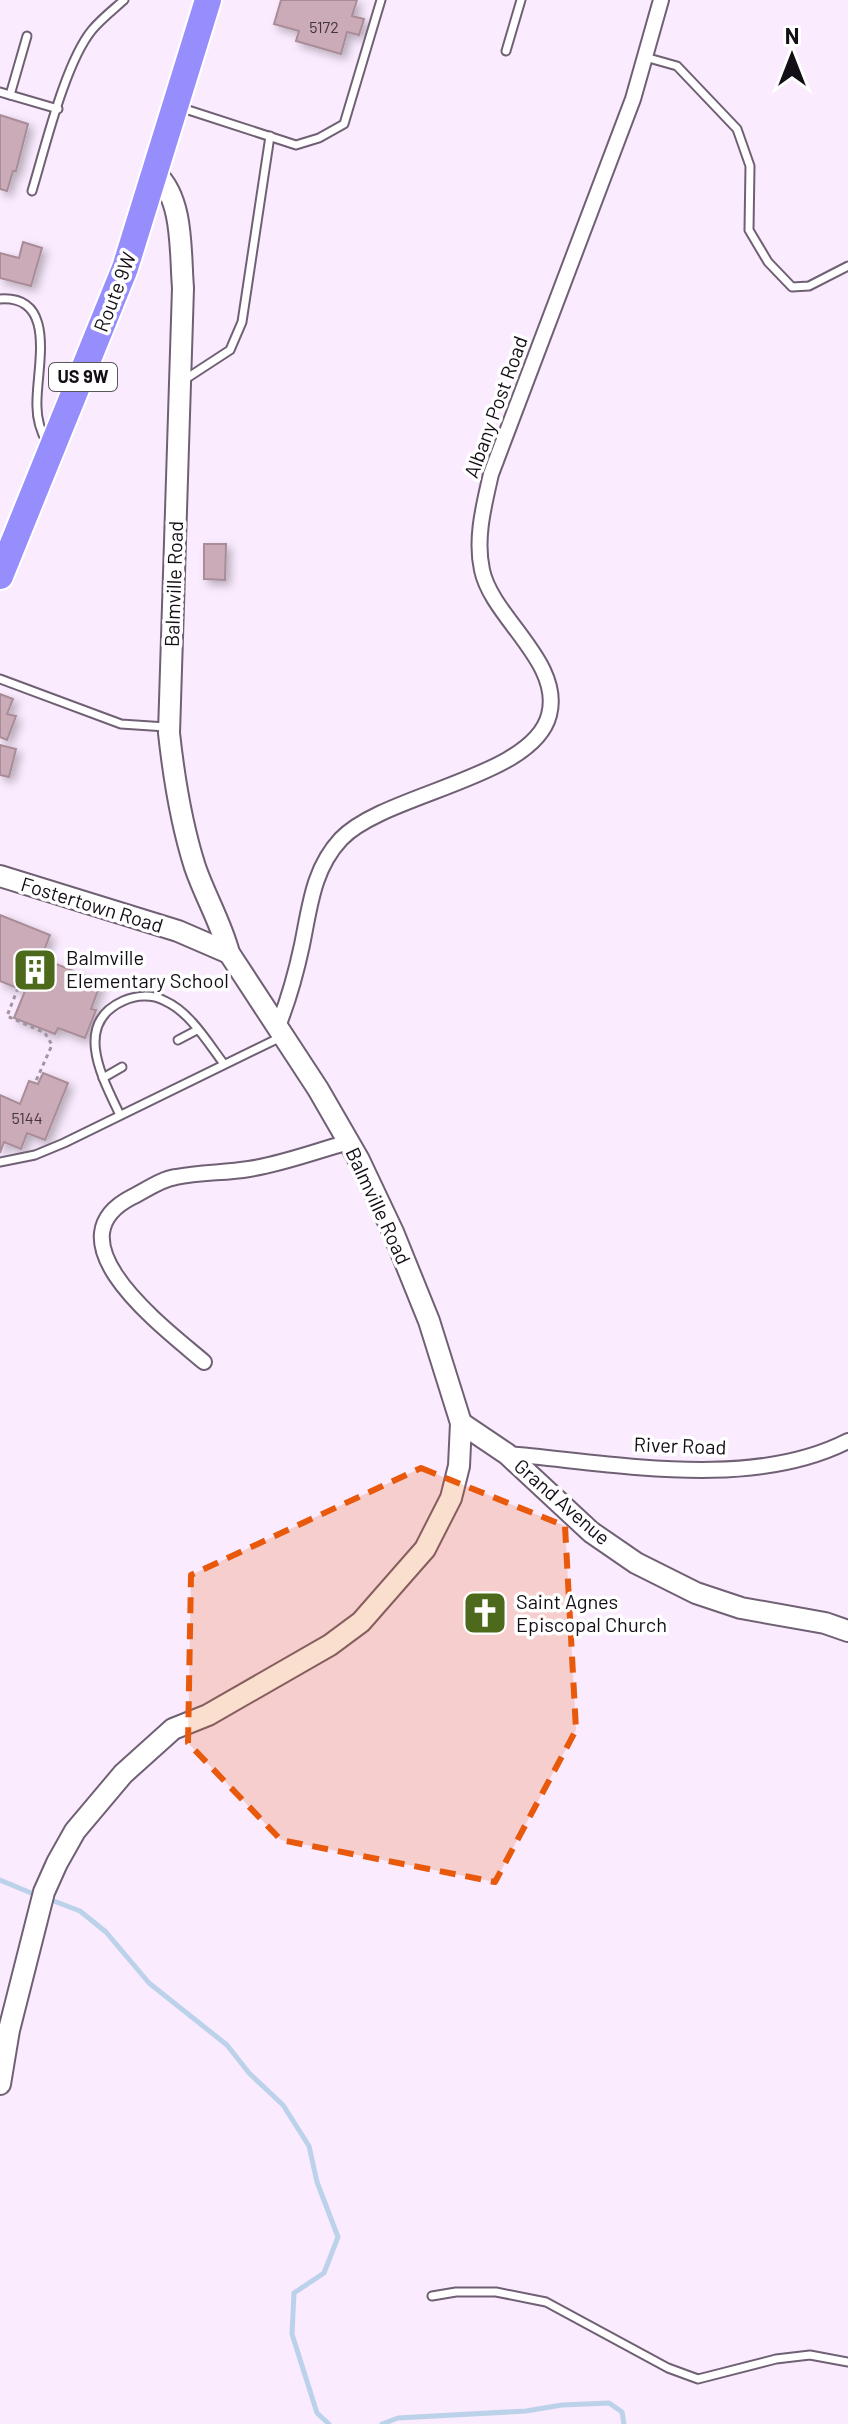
<svg xmlns="http://www.w3.org/2000/svg" width="848" height="2424" font-family="Barlow,sans-serif">
<style>
.lines{fill:none;stroke-linecap:round;stroke-linejoin:round}
.stream{stroke:#bcd2eb;stroke-width:5}
.building{fill:#ccabb8;stroke:#a88c97;stroke-width:2;filter:url(#shadow)}
.lane-casing{stroke:#706074;stroke-width:11}
.street-casing{stroke:#706074;stroke-width:18}
.secondary-casing{stroke:#706074;stroke-width:24}
.highway-casing{stroke:#fff;stroke-width:30}
.path{stroke:#a095a4;stroke-width:3;stroke-dasharray:4 4;stroke-linecap:butt}
.lane{stroke:#fff;stroke-width:7}
.street{stroke:#fff;stroke-width:14}
.secondary{stroke:#fff;stroke-width:20}
.highway{stroke:#978efe;stroke-width:26}
.marked{fill:#e8590c;fill-opacity:0.2;stroke:#e8590c;stroke-width:6;stroke-dasharray:16 10;stroke-linejoin:round}
.labels{text-anchor:middle;stroke-width:7;stroke-linejoin:round;paint-order:stroke}
.number-label{font-size:16px;fill:#42353e}
.shield{fill:#fff;stroke:#5a565c;stroke-width:2}
.shield-label{font-size:18px;font-weight:bold;fill:#140e16}
.street-label{font-size:20px;fill:#140e16;stroke:#fff}
.poi-label{font-size:20px;fill:#140e16;stroke:#fff;text-anchor:start}
</style>
<defs>
<filter id="shadow"><feDropShadow dx="4.5" dy="4.5" stdDeviation="4" flood-color="#0004"/></filter>
</defs>
<rect width="100%" height="100%" fill="#faebfe"/>
<g class="lines">
<g class="stream">
<polyline points="0,1880 36,1895"/>
<polyline points="46,1898 80,1911 106,1932 149,1983 227,2045 249,2073 283,2105 309,2146 317,2182 338,2237 324,2273 294,2293 292,2334 317,2413 329,2424"/>
<polyline points="382,2424 398,2418 526,2411 562,2405 609,2403 622,2412 624,2424"/>
</g>
</g>
<g class="building">
<polygon points="281,0 357,0 352,16 364,19 359,35 347,32 341,54 296,41 299,31 274,24"/>
<polygon points="0,115 28,124 16,171 13,171 7,191 0,189"/>
<polygon points="23,242 42,248 31,286 0,278 0,253 19,258"/>
<polygon points="204,544 226,544 225,580 204,579"/>
<polygon points="0,694 13,699 7,714 16,716 7,740 0,737"/>
<polygon points="0,745 16,749 9,777 0,775"/>
<polygon points="0,915 50,935 41,958 101,982 91,1009 96,1010 85,1038 58,1028 55,1034 14,1018 25,991 0,981"/>
<polygon points="43,1073 68,1083 45,1140 27,1133 21,1149 4,1142 0,1153 0,1095 20,1104 29,1081 38,1084"/>
</g>
<g class="lines">
<g class="lane-casing">
<g id="lane">
<polyline points="506,51 521,0"/>
<polyline points="645,57 677,66 737,129 750,166 749,230 768,262 792,287 809,286 848,266"/>
<polyline points="0,92 58,109"/>
<polyline points="10,95 27,36"/>
<polyline points="182,108 296,145 319,138 344,124 381,0"/>
<path d="M32 191C45 148 65 63 92 30 101 19 114 9 124 0"/>
<path d="M0 299C60 295 35 373 37 407 37 420 41 432 47 443"/>
<polyline points="184,380 230,350 242,322 270,136"/>
<polyline points="0,679 121,724 166,727"/>
<polyline points="178,1040 197,1030"/>
<polyline points="103,1078 122,1067"/>
<path d="M120 1115C103 1079 72 1024 123 1001 136 995 152 994 165 1001 190 1012 208 1043 224 1064"/>
<polyline points="0,1162 35,1155 64,1143 281,1037"/>
<polyline points="432,2296 456,2292 496,2292 546,2302 668,2368 698,2379 776,2359 810,2355 848,2362"/>
</g>
</g>
<g class="street-casing">
<g id="street">
<path d="M278 1026C289 999 296 973 302 945 310 906 313 869 341 839 385 793 533 778 549 715 563 662 492 618 482 570 475 538 484 505 491 474L633 99 661 0"/>
<path d="M204 1362C167 1330 46 1241 132 1197 146 1190 161 1179 176 1177 200 1172 225 1173 249 1169 282 1164 316 1151 349 1142"/>
<path d="M507 1454C614 1463 750 1491 848 1441"/>
</g>
</g>
<g class="secondary-casing">
<g id="secondary">
<polyline points="0,876 178,931 229,953"/>
<polyline points="461,1423 507,1454 591,1532 636,1563 696,1593 741,1608 825,1623 848,1631"/>
<path d="M0 2084 9 2030 44 1892 57 1863 75 1831 123 1774 173 1729 208 1715 330 1645 361 1622 425 1549 451 1498 459 1466 461 1423 429 1321 393 1232 359 1160 318 1089 229 953C221 923 205 896 195 867 181 823 174 779 169 733L183 288C180 252 184 200 156 174"/>
</g>
</g>
<g class="highway-casing">
<polyline id="highway" points="0,576 125,268 208,0"/>
</g>
<polyline class="path" points="18,988 7,1016 45,1033 52,1045 35,1083"/>
<use href="#lane" class="lane"/>
<use href="#street" class="street"/>
<use href="#secondary" class="secondary"/>
<use href="#highway" class="highway"/>
</g>
<path class="marked" d="M421 1468 565 1526 576 1730 495 1882 281 1840 188 1743 191 1575Z"/>
<defs>
<g id="building-square" transform="scale(2.3)"><rect x="-9" y="-9" width="18" height="18" rx="4" fill="#4d691c" stroke="#fff"/><path d="M-4-6H4V6H1V3H-1V6H-4ZM-2.5-4.3h1.7v1.8h-1.7ZM.8-4.3h1.7v1.8H.8ZM-2.5-1h1.7V.8h-1.7ZM.8-1h1.7V.8H.8Z" fill="#fff"/></g>
<g id="church-square" transform="scale(2.3)"><rect x="-9" y="-9" width="18" height="18" rx="4" fill="#4d691c" stroke="#fff"/><path d="M-1.2-6h2.4v3.5h3.3v2.4h-3.3V6h-2.4V-.1h-3.3v-2.4h3.3Z" fill="#fff"/></g>
</defs>
<g fill-rule="evenodd">
<use href="#building-square" x="35" y="970"/>
<use href="#church-square" x="485" y="1613"/>
</g>
<g class="labels">
<g class="number-label">
<text x="324" y="33">5172</text>
<text x="27" y="1124">5144</text>
</g>
<rect class="shield" x="49" y="363" width="68" height="28" rx="6"/>
<g class="shield-label">
<text x="83" y="383">US 9W</text>
</g>
<g class="street-label">
<text transform="translate(115 292) rotate(-69)" y="7">Route 9W</text>
<text transform="translate(496 407) rotate(-70)" y="7">Albany Post Road</text>
<text transform="translate(174 584) rotate(-88)" y="7">Balmville Road</text>
<text transform="translate(92 905) rotate(17)" y="7">Fostertown Road</text>
<text transform="translate(378 1206) rotate(65)" y="7">Balmville Road</text>
<text transform="translate(680 1446) rotate(2)" y="7">River Road</text>
<text transform="translate(562 1502) rotate(41)" y="7">Grand Avenue</text>
</g>
<g class="poi-label">
<text x="66" y="965">Balmville<tspan x="66" dy="23">Elementary School</tspan></text>
<text x="516" y="1609">Saint Agnes<tspan x="516" dy="23">Episcopal Church</tspan></text>
</g>
</g>
<g transform="translate(792 56)" stroke="#ffffff" stroke-width="6" paint-order="stroke">
<path d="M0-6L14 30L0 20L-14 30Z" fill="#140e16"/>
<text y="-12" font-size="22" font-weight="bold" text-anchor="middle" fill="#140e16">N</text>
</g>
</svg>
